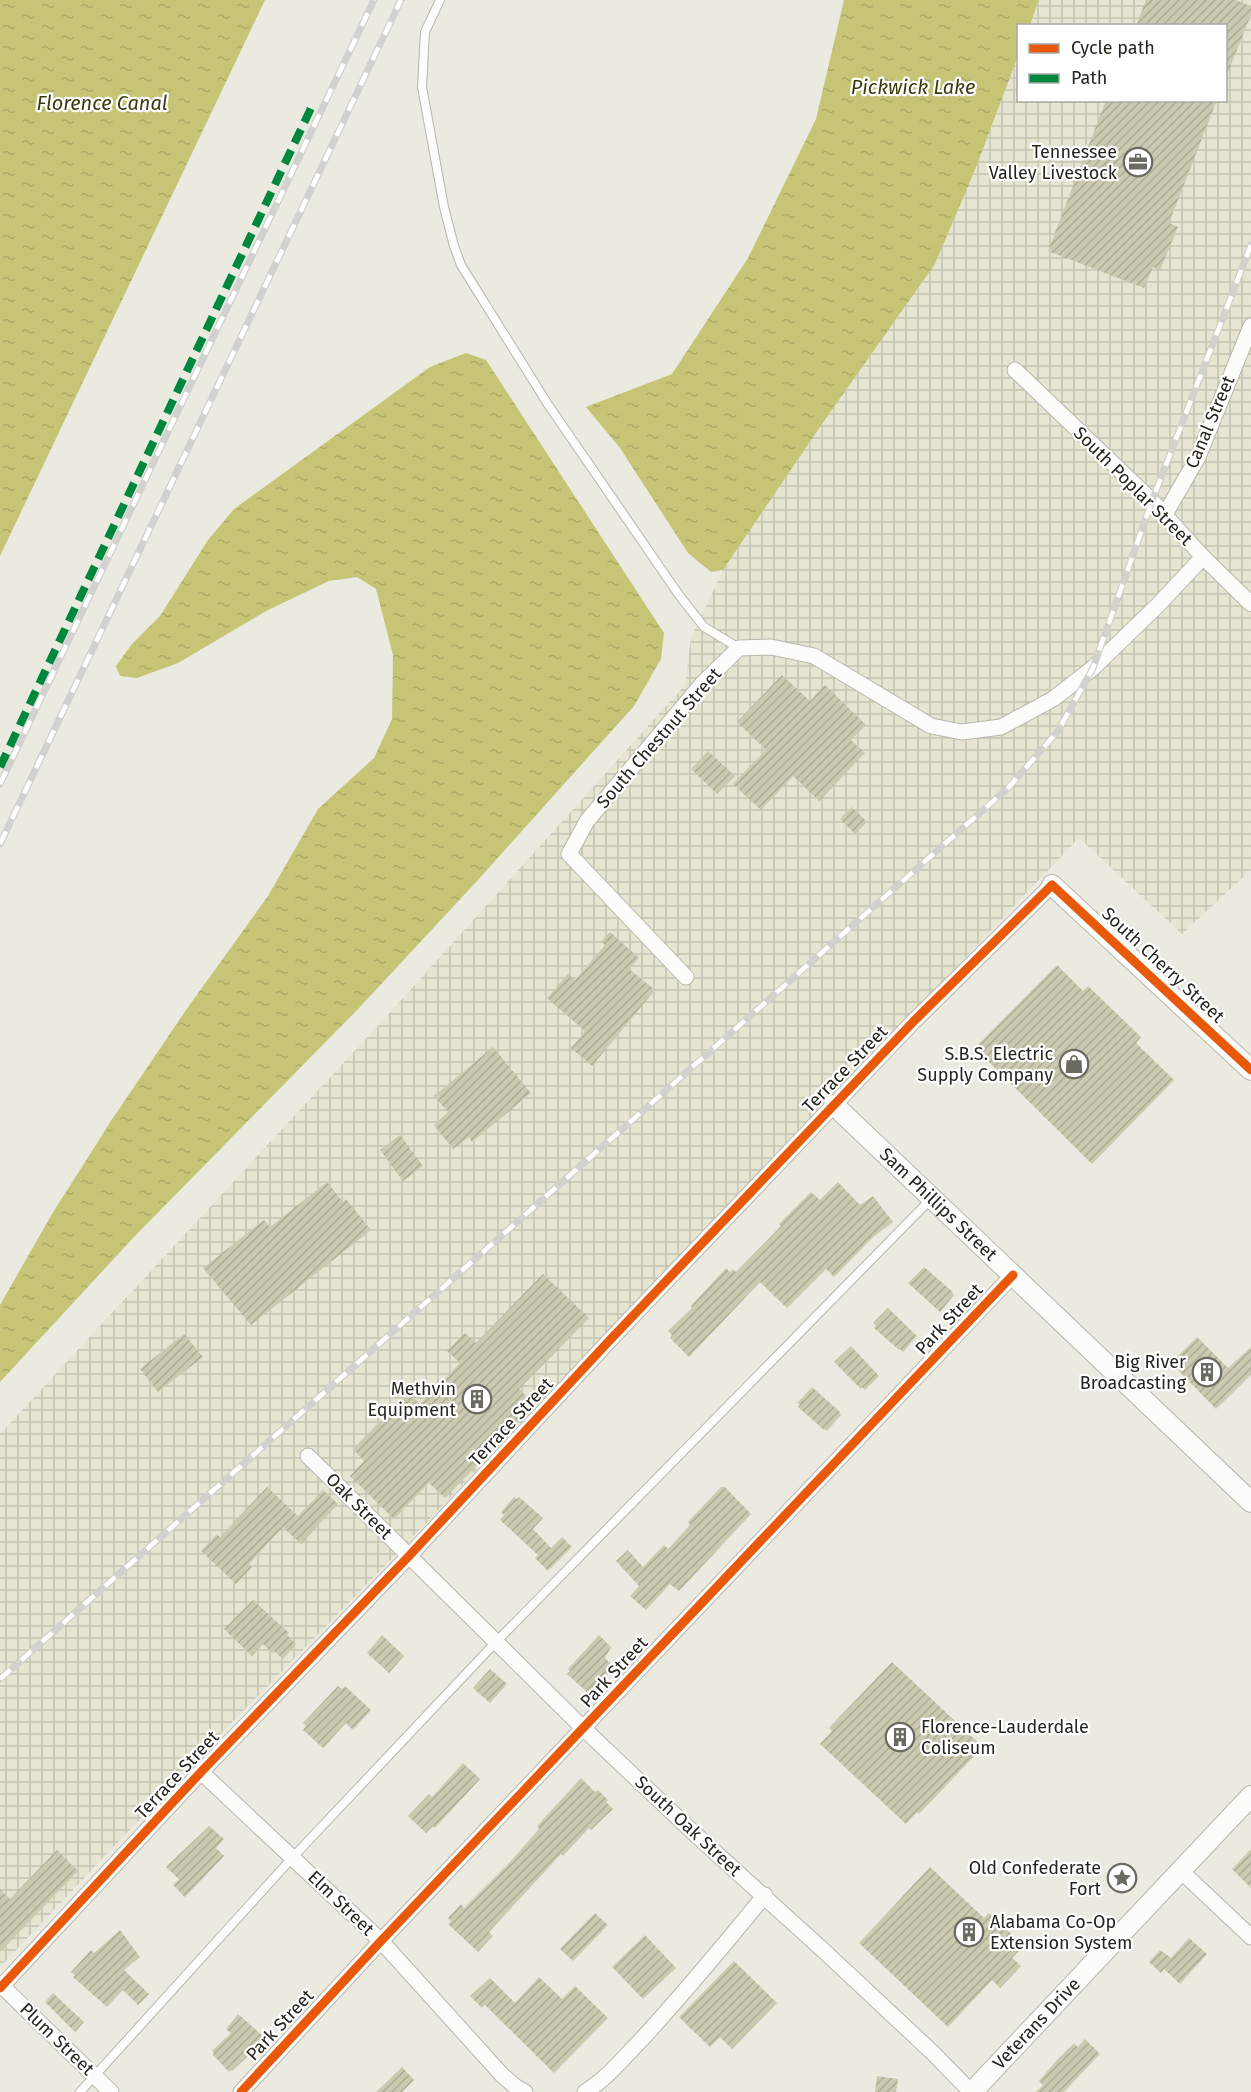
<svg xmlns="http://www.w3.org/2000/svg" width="1251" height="2092" font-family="'Fira Sans',sans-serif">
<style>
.industrial{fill:url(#industrial-grid)}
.water{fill:url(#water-ripples)}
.building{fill:url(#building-hatch)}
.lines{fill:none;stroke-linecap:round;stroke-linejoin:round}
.lane-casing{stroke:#b7b7ae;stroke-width:10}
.street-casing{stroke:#b7b7ae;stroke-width:17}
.secondary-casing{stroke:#b7b7ae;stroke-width:22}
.lane{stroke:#fcfcfa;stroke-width:8}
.street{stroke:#fcfcfa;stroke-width:15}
.secondary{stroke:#fcfcfa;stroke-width:20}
.rail-casing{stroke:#d1d1ce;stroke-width:7}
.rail{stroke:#fff;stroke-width:4.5;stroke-dasharray:14;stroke-linecap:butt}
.quiet{stroke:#00873e;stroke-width:8;stroke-dasharray:15 8;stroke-linecap:butt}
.cycleway-casing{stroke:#fff;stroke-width:13}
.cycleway{stroke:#e8590c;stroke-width:9}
.labels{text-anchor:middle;stroke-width:4.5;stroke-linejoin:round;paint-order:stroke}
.poi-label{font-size:18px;fill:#25251e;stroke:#fff;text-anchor:end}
.street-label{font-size:18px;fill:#25251e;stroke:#fff}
.water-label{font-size:20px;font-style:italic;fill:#3d3b0e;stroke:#fff}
</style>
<defs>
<pattern id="industrial-grid" width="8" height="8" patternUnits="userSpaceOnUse" patternTransform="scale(1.5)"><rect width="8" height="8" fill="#e5e5d2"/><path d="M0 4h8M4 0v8" fill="none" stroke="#c4c4b4"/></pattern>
<pattern id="water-ripples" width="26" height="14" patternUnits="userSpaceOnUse" patternTransform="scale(1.5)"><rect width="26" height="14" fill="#c6c576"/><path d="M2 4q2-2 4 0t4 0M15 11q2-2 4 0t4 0" fill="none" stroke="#aaa966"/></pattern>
<pattern id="building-hatch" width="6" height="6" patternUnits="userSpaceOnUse" patternTransform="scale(1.5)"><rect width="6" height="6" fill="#cacab0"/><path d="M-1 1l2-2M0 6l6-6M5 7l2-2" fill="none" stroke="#adad97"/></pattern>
</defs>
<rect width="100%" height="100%" fill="#eaeae0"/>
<polygon class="industrial" points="1039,0 1251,0 1251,870 1182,934 1079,838 407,1543 210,1745 0,1967 0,1434 385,1018 685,685 691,638 723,570 822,424 935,264 975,170 1018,56 1018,100 1226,100 1226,26 1030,25"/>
<g class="water">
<polygon points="0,0 265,0 0,556"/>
<polygon points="844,0 1039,0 1030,25 1018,26 1018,56 975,170 935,264 822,424 723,570 711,572 688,553 620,448 586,407 672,374 748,258 816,119"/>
<polygon points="466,353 486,360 664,633 661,659 634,706 477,881 359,1008 133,1238 0,1382 0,1305 52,1214 111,1121 186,1010 268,896 318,809 374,758 392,719 393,655 376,589 357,577 329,581 268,610 178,663 137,678 120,676 116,666 132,644 160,616 208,540 234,509 430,367"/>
</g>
<g class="building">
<polygon points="1146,0 1235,0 1251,6 1251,15 1226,77 1226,26 1136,26"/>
<polygon points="1106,100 1217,100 1169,223 1178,227 1160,270 1153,267 1144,288 1048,251"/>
<polygon points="782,675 810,701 825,685 866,725 851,740 865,753 819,801 793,776 761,810 733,784 766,750 737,722"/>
<polygon points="708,751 735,776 717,794 691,769"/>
<polygon points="852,807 867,822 855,834 840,819"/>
<polygon points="610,932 639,958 629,969 655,990 592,1066 571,1048 585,1031 547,998 568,974 575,980 605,945 601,942"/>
<polygon points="1057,965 1083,991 1088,986 1141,1037 1136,1043 1174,1080 1092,1164 975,1048"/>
<polygon points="493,1047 531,1093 472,1142 469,1137 453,1149 434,1125 448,1112 434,1096"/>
<polygon points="400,1135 423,1166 403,1181 380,1150"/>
<polygon points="327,1182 343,1202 346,1199 371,1230 251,1325 203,1268 264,1220 270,1227"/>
<polygon points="838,1182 860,1205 873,1196 893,1222 872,1238 834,1277 826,1269 787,1308 760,1282 689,1357 670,1338 672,1335 668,1331 692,1308 691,1306 726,1268 730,1272 733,1269 736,1272 781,1226 779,1224 811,1192 820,1200"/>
<polygon points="924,1267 953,1292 952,1293 954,1295 940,1312 908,1283"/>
<polygon points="543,1274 589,1318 519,1389 536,1405 445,1498 429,1483 394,1519 350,1476 364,1461 353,1449 408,1393 420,1404 460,1363 447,1351 465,1333 476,1343"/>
<polygon points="888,1308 917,1336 903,1352 900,1349 899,1350 874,1328 876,1326 873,1323"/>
<polygon points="184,1334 203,1357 158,1392 140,1369"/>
<polygon points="1197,1337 1228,1368 1251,1347 1251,1375 1216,1409 1171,1363"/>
<polygon points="851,1346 879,1376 865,1390 862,1387 861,1389 834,1362"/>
<polygon points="812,1387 840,1412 839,1413 841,1415 827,1431 825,1429 824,1430 798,1407 800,1405 797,1403"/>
<polygon points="267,1487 298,1516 323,1490 338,1504 301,1544 283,1527 249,1564 252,1567 236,1584 201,1551 217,1534 220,1537"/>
<polygon points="721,1487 725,1487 751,1514 679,1591 670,1584 646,1610 630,1596 639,1586 616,1561 628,1550 643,1567 664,1545 668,1549 690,1525 688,1522"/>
<polygon points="514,1497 517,1499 519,1497 543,1518 533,1529 551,1548 562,1537 572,1547 548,1571 535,1558 538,1555 500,1520 504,1515 501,1512"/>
<polygon points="253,1600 289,1633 287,1635 296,1644 283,1659 274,1651 272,1653 263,1644 252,1656 224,1629"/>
<polygon points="382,1635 404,1656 389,1673 367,1653"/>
<polygon points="599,1635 611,1647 605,1658 614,1667 589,1694 567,1674 570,1671 568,1669"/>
<polygon points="892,1662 983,1747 919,1814 917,1812 906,1824 820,1744 832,1731 829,1728"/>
<polygon points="490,1669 507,1684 490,1703 473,1688"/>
<polygon points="338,1686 342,1689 345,1686 371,1710 353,1730 346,1723 323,1748 303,1730 306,1726 303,1723"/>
<polygon points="463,1763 480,1779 435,1828 433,1826 426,1833 408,1816 429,1794 432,1797"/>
<polygon points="581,1778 595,1792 598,1790 608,1800 606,1802 613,1809 591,1830 589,1828 563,1856 561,1854 489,1932 493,1936 478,1952 448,1924 451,1921 448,1918 461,1904 464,1908 510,1862 539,1829 537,1826"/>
<polygon points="209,1826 224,1839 216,1848 224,1856 185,1897 173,1885 179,1879 166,1867"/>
<polygon points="1251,1849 1251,1888 1232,1869"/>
<polygon points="57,1850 78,1871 0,1952 0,1889 10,1899"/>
<polygon points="930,1867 984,1918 989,1913 1024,1946 1012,1958 1021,1966 1000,1988 992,1980 948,2027 859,1943"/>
<polygon points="595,1913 608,1925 573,1961 560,1949"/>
<polygon points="120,1930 140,1957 124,1970 149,1994 138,2005 123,1990 107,2007 73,1977 75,1975 71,1972 91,1950 94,1953"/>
<polygon points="645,1935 676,1968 643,1999 612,1967"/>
<polygon points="1189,1938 1207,1954 1180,1984 1164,1969 1161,1973 1149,1962 1160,1950 1171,1958"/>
<polygon points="734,1961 777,2003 732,2049 720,2037 710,2047 679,2017"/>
<polygon points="539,1977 562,1999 575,1986 608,2018 554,2073 485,2005 482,2008 470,1996 490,1978 515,2003"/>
<polygon points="53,1993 84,2022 75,2032 45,2002"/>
<polygon points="238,2014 264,2037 246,2058 232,2071 231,2070 229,2072 213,2055 214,2053 212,2051 231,2033 226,2029"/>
<polygon points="1085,2039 1100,2054 1064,2092 1036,2092 1043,2085 1039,2081 1056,2061 1074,2043 1078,2047"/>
<polygon points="402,2067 414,2080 402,2092 376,2092"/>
<polygon points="877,2076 898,2079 896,2092 875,2092"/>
</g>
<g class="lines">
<g class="lane-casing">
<g id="lane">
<polyline points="440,0 425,32 422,87 444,207 454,246 461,265 547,403 679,595 704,627 739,648"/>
<polyline points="80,2092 293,1857 495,1643 930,1200"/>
</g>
</g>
<g class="street-casing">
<g id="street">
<polyline points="1015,370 1152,501 1203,557 1251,604"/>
<polyline points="1164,516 1198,457 1251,326"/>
<polyline points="686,977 569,854 587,821 702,684 739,648 771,647 814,656 931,726 962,732 1001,727 1053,699 1093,668 1158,605 1203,557"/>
<polyline points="308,1456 584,1729 695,1834 824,1951 933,2053 971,2092"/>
<polyline points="201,1772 381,1941 502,2075 516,2087 525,2092"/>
<polyline points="1181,1871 1251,1937"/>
<polyline points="2,1986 111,2092"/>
<polyline points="0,1988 201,1772 409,1556 609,1341 914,1021 1052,885"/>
<polyline points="241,2092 381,1941 1013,1275"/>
<path d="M585 2092C607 2079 624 2057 642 2039 685 1992 725 1944 765 1895"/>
</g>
</g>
<g class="secondary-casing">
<g id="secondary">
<polyline points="1052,885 1251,1070"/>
<path id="s1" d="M834 1105 1251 1502"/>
<path id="s2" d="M972 2092 1251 1796"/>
</g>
</g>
<use href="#lane" class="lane"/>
<use href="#street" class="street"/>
<use href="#secondary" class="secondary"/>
<g class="rail-casing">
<g id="rail">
<polyline points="0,784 374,0"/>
<polyline points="0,844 401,0"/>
<polyline points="0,1679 1008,788 1058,731 1093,668 1152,501 1251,245"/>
</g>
</g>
<use href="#rail" class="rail"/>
<polyline class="quiet" points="0,767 312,106"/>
<g class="cycleway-casing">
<g id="cycleway">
<polyline points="0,1988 201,1772 409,1556 609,1341 914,1021 1052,885 1251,1070"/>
<polyline points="241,2092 381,1941 1013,1275"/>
</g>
</g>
<use href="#cycleway" class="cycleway"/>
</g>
<defs>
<g id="office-ring" transform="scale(1.5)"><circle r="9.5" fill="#fff" stroke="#6a6a62" stroke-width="1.5"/><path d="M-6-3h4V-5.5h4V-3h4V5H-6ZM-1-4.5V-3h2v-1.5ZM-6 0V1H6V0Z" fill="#6a6a62"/></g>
<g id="shop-ring" transform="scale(1.5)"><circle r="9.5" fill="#fff" stroke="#6a6a62" stroke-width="1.5"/><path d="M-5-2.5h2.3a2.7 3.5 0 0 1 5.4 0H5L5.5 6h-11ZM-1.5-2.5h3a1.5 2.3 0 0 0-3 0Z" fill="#6a6a62"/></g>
<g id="building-ring" transform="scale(1.5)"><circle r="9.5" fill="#fff" stroke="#6a6a62" stroke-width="1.5"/><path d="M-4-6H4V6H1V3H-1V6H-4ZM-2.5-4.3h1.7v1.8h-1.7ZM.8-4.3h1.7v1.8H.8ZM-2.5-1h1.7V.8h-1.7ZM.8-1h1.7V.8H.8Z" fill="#6a6a62"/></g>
<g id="sight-ring" transform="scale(1.5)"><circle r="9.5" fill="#fff" stroke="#6a6a62" stroke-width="1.5"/><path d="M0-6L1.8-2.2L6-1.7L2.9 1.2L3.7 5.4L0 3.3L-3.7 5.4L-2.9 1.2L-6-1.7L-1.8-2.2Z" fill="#6a6a62"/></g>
</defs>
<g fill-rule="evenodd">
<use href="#office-ring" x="1138" y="162"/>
<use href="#shop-ring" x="1074" y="1064"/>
<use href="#building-ring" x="1207" y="1372"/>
<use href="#building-ring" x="477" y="1399"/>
<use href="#building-ring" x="900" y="1737"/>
<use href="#sight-ring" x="1122" y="1878"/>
<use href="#building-ring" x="969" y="1932"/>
</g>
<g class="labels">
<g class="poi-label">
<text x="1117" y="158">Tennessee<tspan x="1117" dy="21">Valley Livestock</tspan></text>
<text x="1053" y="1060">S.B.S. Electric<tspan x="1053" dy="21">Supply Company</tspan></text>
<text x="1186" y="1368">Big River<tspan x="1186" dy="21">Broadcasting</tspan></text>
<text x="456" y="1395">Methvin<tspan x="456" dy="21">Equipment</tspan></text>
<text x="921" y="1733" text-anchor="start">Florence-Lauderdale<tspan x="921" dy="21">Coliseum</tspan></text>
<text x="1101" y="1874">Old Confederate<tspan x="1101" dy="21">Fort</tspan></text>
<text x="990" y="1928" text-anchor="start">Alabama Co-Op<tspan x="990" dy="21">Extension System</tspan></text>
</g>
<g class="street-label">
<text transform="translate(1210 422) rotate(-67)" y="6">Canal Street</text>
<text transform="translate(1133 486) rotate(45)" y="6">South Poplar Street</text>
<text transform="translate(659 738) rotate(-49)" y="6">South Chestnut Street</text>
<text transform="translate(1163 965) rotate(43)" y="6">South Cherry Street</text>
<text transform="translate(845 1069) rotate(-46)" y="6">Terrace Street</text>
<text dy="6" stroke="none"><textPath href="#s1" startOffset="144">Sam Phillips Street</textPath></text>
<text transform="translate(949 1319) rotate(-47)" y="6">Park Street</text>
<text transform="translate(511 1422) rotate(-47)" y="6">Terrace Street</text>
<text transform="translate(359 1506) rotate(45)" y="6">Oak Street</text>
<text transform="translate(614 1672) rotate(-47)" y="6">Park Street</text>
<text transform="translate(177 1775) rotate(-47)" y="6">Terrace Street</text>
<text transform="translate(688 1826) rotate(43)" y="6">South Oak Street</text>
<text transform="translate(341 1903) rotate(44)" y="6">Elm Street</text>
<text dy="6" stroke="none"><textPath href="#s2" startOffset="94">Veterans Drive</textPath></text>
<text transform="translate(280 2025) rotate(-47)" y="6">Park Street</text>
<text transform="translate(57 2039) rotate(44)" y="6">Plum Street</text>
</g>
<g class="water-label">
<text x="913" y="94">Pickwick Lake</text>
<text x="102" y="110">Florence Canal</text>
</g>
</g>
<rect x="1017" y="24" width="210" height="78" fill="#ffffff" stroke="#a8a8a5" stroke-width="1.5"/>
<rect x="1029" y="44" width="30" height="9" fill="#e8590c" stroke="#a8a8a5" stroke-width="1.5"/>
<text x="1071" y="54" font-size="18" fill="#25251e">Cycle path</text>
<rect x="1029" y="74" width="30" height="9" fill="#00873e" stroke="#a8a8a5" stroke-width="1.5"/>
<text x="1071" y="84" font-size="18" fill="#25251e">Path</text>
</svg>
